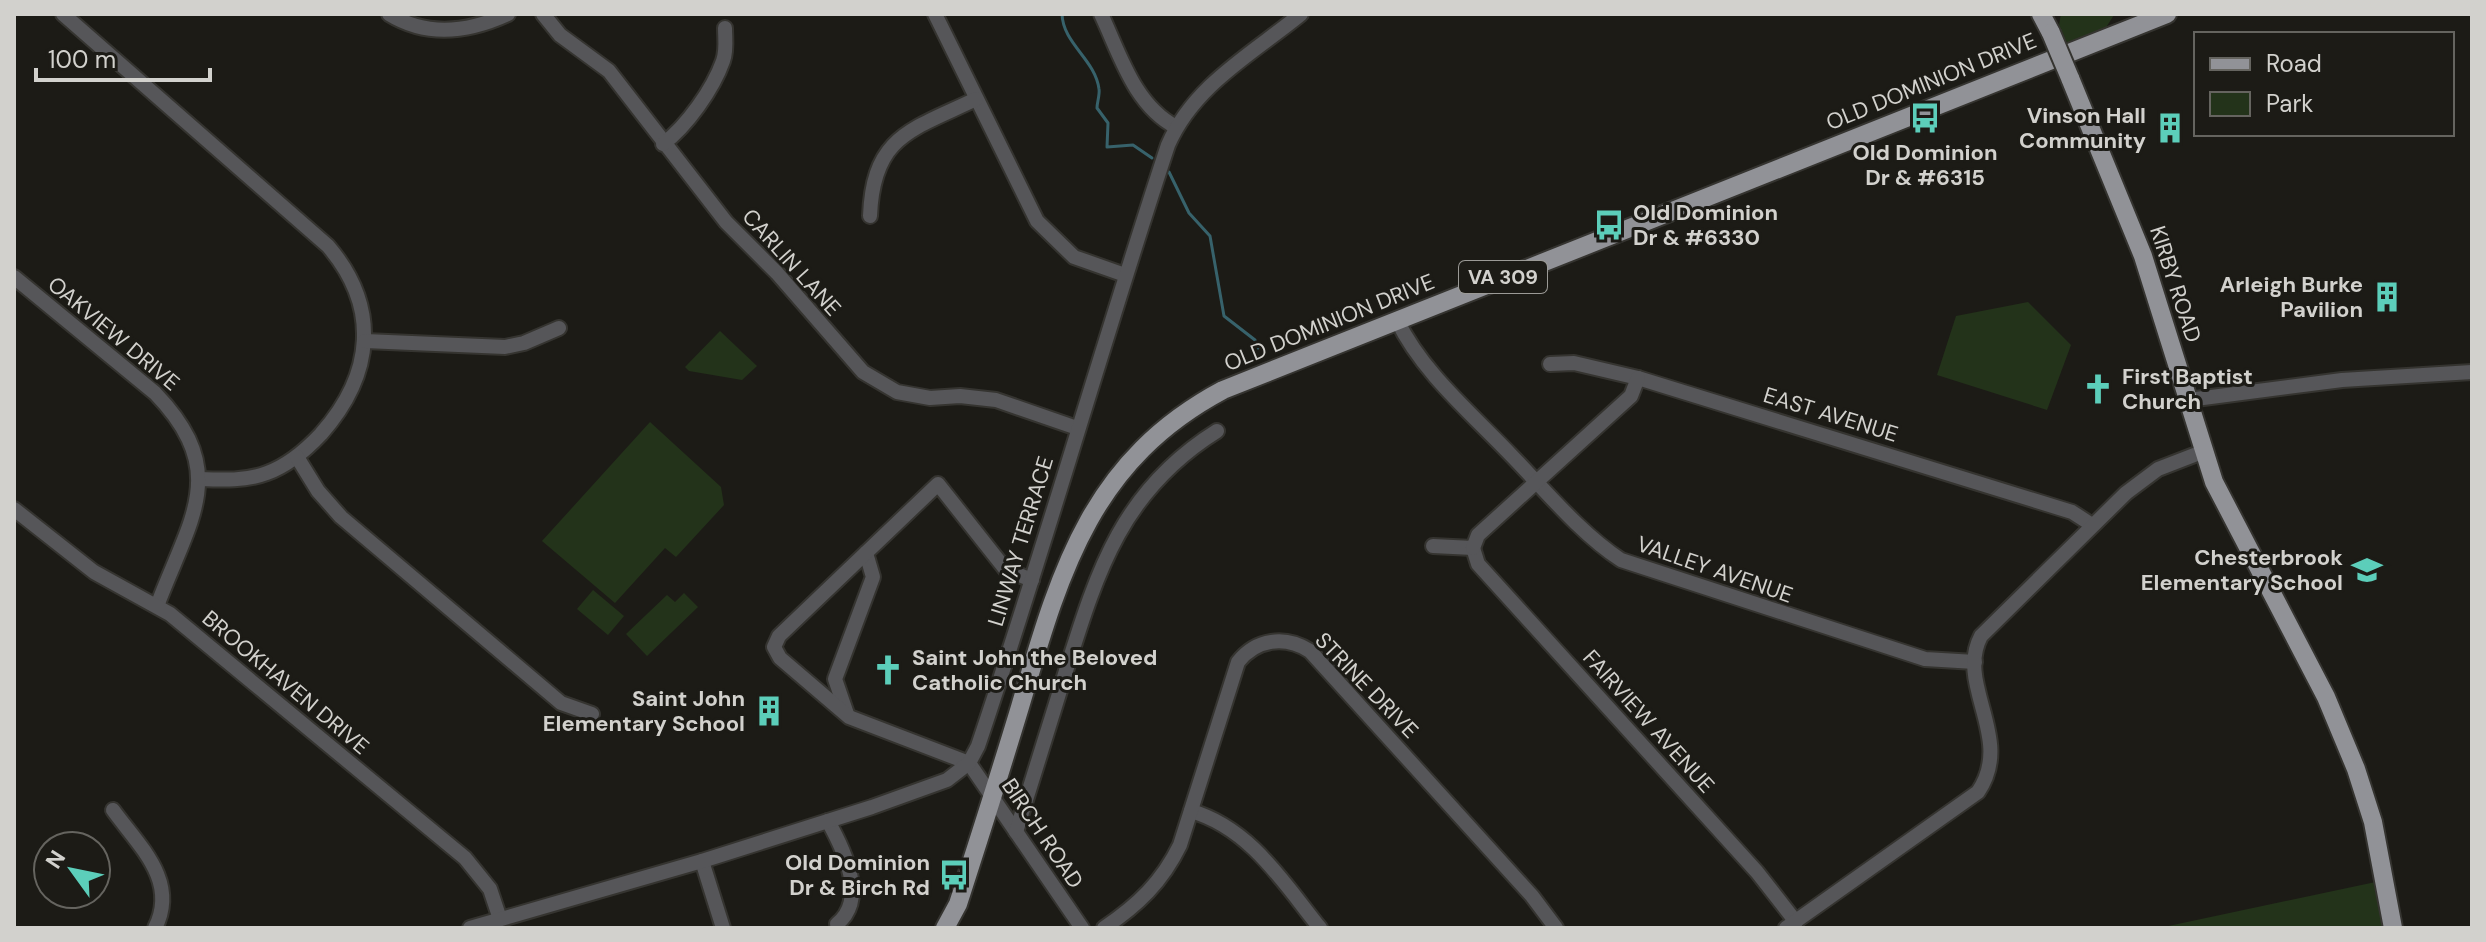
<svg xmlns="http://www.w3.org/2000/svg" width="2486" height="942" font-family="'DM Sans',sans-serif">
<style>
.green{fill:#23331a}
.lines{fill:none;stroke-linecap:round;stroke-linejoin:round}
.stream{stroke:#37626b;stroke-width:3}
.minor-casing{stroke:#353430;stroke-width:18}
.major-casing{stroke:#353430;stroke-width:22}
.minor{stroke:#565659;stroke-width:14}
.major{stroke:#919297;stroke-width:18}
.major-bridge-casing{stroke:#353430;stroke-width:22;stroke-linecap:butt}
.major-bridge{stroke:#919297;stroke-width:18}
.labels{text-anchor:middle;stroke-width:6;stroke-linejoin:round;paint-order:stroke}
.shield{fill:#1c1b16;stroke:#9b9a96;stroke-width:2}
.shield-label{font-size:20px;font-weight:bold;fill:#d2d1cd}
.street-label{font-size:22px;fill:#d2d1cd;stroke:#1c1b16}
.poi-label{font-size:22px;font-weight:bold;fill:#d2d1cd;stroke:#1c1b16;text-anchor:end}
</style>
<rect width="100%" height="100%" fill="#1c1b16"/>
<g class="green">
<polygon points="2061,14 2114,14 2114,15 2105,29 2068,45 2059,25"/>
<polygon points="2028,302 2071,345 2047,410 1937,375 1956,316"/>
<polygon points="720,331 757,366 742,380 689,371 685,367"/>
<polygon points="650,422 721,487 724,505 676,557 665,548 615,603 542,541"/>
<polygon points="593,590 624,616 608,635 577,609"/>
<polygon points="684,593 698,607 647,656 626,634 667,595 675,602"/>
<polygon points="2385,880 2386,928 2159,928"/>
</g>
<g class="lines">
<g class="stream">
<path d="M1062 14C1063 44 1095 59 1099 89 1100 95 1097 102 1097 108L1108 123 1107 147 1133 145 1152 158"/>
<polyline points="1169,172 1189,213 1210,236 1224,316 1255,340 1258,348"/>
</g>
<g class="minor-casing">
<g id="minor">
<path d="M63 14 328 246C380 307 374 374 321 434 306 450 289 465 267 473 246 481 223 480 200 479"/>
<path d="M389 14C428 38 469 32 508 14"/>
<polyline points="543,14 560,35 609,71 726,222 777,273 863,372 897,392 930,398 960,396 996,400 1077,428"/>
<polyline points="935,14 1037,221 1074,257 1125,275"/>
<path d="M1101 14C1120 54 1134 105 1176 127"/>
<path d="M663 144C687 126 713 89 723 61 727 50 725 39 725 28"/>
<path d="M870 216C873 135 912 130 976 99"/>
<path d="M14 277 155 393C231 472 190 518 157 606"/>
<path d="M1397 320C1422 372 1471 413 1511 455 1545 490 1580 533 1621 560L1925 659 1975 662"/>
<polyline points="365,341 505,347 524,343 559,328"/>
<polyline points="1550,364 1574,363 1638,378 2072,512 2092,525"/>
<polyline points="2188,400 2342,380 2472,372"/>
<polyline points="297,457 318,491 341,517 561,703 592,714"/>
<polyline points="14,509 94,572 170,614 465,858 490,889 500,919"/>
<polyline points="1433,546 1473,548"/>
<polyline points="1473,548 1478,564 1757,872 1796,922"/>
<polyline points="1473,548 1478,535 1631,396 1638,378"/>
<polyline points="847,714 835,679 873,577 866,553"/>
<polyline points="969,763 849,717 780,658 774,647 779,636 938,484 1006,570 1032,580"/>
<polyline points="969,763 1082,928"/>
<path d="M113 810C139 846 179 881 155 928"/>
<path d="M1191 811C1250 828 1283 882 1320 928"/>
<path d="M828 821C844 850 868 899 837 924"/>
<path d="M1016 832C1032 780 1049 727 1065 674 1097 572 1121 491 1217 431"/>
<polyline points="702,861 723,928"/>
<path d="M470 928 702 861 872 807 947 780 969 763 978 746C1045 547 1102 345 1168 145 1194 85 1252 54 1301 14"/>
<path d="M1104 928C1138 905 1162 882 1180 845L1238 662C1256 639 1285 635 1310 651L1532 896 1556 928"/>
<path d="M1786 928 1978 792C2015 738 1955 685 1981 636L2126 493 2158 469 2202 452"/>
</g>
</g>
<g class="major-casing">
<g id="major">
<polyline points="2041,14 2051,33"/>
<polyline points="2070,78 2143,256 2214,482 2326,697 2356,769 2373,822 2393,928"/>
<path d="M945 928 958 904C979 839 1000 773 1020 707 1060 572 1090 461 1223 390L2167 14"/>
</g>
</g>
<use href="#minor" class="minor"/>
<use href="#major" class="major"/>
<g class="major-bridge-casing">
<polyline id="major-bridge" points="2051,33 2070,78"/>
</g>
<use href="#major-bridge" class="major-bridge"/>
</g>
<defs>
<g id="bus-bare" transform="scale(2.4)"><path d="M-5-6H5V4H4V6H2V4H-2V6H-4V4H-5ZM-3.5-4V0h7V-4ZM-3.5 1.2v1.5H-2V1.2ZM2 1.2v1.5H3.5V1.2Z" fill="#5cceba" stroke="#1c1b16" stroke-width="2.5" paint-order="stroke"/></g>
<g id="building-bare" transform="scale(2.4)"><path d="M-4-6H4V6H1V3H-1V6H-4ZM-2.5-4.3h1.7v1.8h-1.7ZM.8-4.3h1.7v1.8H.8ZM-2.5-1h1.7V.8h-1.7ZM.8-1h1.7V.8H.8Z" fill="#5cceba" stroke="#1c1b16" stroke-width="2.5" paint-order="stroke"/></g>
<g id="church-bare" transform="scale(2.4)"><path d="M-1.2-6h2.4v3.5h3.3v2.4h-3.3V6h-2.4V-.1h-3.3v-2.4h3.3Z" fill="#5cceba" stroke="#1c1b16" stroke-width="2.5" paint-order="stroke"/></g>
<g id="school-bare" transform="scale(2.4)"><path d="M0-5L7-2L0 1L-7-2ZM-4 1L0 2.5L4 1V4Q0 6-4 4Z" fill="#5cceba" stroke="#1c1b16" stroke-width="2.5" paint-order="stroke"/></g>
</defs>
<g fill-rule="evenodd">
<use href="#bus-bare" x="1925" y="118"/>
<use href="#building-bare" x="2170" y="128"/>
<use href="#bus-bare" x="1609" y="225"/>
<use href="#building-bare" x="2387" y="297"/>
<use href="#church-bare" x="2098" y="389"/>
<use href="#school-bare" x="2367" y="570"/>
<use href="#church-bare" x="888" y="670"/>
<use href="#building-bare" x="769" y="711"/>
<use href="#bus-bare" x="954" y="875"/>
</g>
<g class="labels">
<rect class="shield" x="1459" y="261" width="88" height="32" rx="6"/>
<g class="shield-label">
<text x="1503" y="284">VA 309</text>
</g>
<g class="street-label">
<text transform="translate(1931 81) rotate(-22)" y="8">OLD DOMINION DRIVE</text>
<text transform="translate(792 262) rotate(48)" y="8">CARLIN LANE</text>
<text transform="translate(2176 284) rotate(72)" y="8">KIRBY ROAD</text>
<text transform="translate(1329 322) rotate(-22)" y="8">OLD DOMINION DRIVE</text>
<text transform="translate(114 333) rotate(40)" y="8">OAKVIEW DRIVE</text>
<text transform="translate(1831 414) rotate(17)" y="8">EAST AVENUE</text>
<text transform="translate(1020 541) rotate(-73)" y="8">LINWAY TERRACE</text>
<text transform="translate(1715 569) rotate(19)" y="8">VALLEY AVENUE</text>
<text transform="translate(286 682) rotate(40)" y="8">BROOKHAVEN DRIVE</text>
<text transform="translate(1367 685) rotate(46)" y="8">STRINE DRIVE</text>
<text transform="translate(1649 721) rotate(48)" y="8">FAIRVIEW AVENUE</text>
<text transform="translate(1043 833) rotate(56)" y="8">BIRCH ROAD</text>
</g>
<g class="poi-label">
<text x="2146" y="123">Vinson Hall<tspan x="2146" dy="25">Community</tspan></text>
<text x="1925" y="160" text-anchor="middle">Old Dominion<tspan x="1925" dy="25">Dr &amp; #6315</tspan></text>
<text x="1633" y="220" text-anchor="start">Old Dominion<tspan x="1633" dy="25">Dr &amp; #6330</tspan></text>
<text x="2363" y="292">Arleigh Burke<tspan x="2363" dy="25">Pavilion</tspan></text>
<text x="2122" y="384" text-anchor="start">First Baptist<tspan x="2122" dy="25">Church</tspan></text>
<text x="2343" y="565">Chesterbrook<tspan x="2343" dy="25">Elementary School</tspan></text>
<text x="912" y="665" text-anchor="start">Saint John the Beloved<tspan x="912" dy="25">Catholic Church</tspan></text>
<text x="745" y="706">Saint John<tspan x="745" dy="25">Elementary School</tspan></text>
<text x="930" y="870">Old Dominion<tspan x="930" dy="25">Dr &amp; Birch Rd</tspan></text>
</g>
</g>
<rect width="2486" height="942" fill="none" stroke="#d2d1cd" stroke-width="32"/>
<rect x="2194" y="32" width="260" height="104" fill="#1c1b16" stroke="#65645f" stroke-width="2"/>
<rect x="2210" y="58" width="40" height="12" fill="#919297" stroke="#65645f" stroke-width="2"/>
<text x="2266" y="72" font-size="24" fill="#d2d1cd">Road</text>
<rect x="2210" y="92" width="40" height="24" fill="#23331a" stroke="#65645f" stroke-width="2"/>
<text x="2266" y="112" font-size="24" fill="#d2d1cd">Park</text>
<g transform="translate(72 870) rotate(303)"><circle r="38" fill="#1c1b16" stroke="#65645f" stroke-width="2"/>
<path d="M0-6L14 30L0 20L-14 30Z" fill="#5cceba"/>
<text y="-12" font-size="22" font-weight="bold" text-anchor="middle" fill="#d2d1cd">N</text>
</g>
<path d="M36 68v12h174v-12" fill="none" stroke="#d2d1cd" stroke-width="4"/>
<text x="48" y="68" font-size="24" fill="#d2d1cd" stroke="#1c1b16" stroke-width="6" paint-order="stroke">100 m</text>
</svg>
